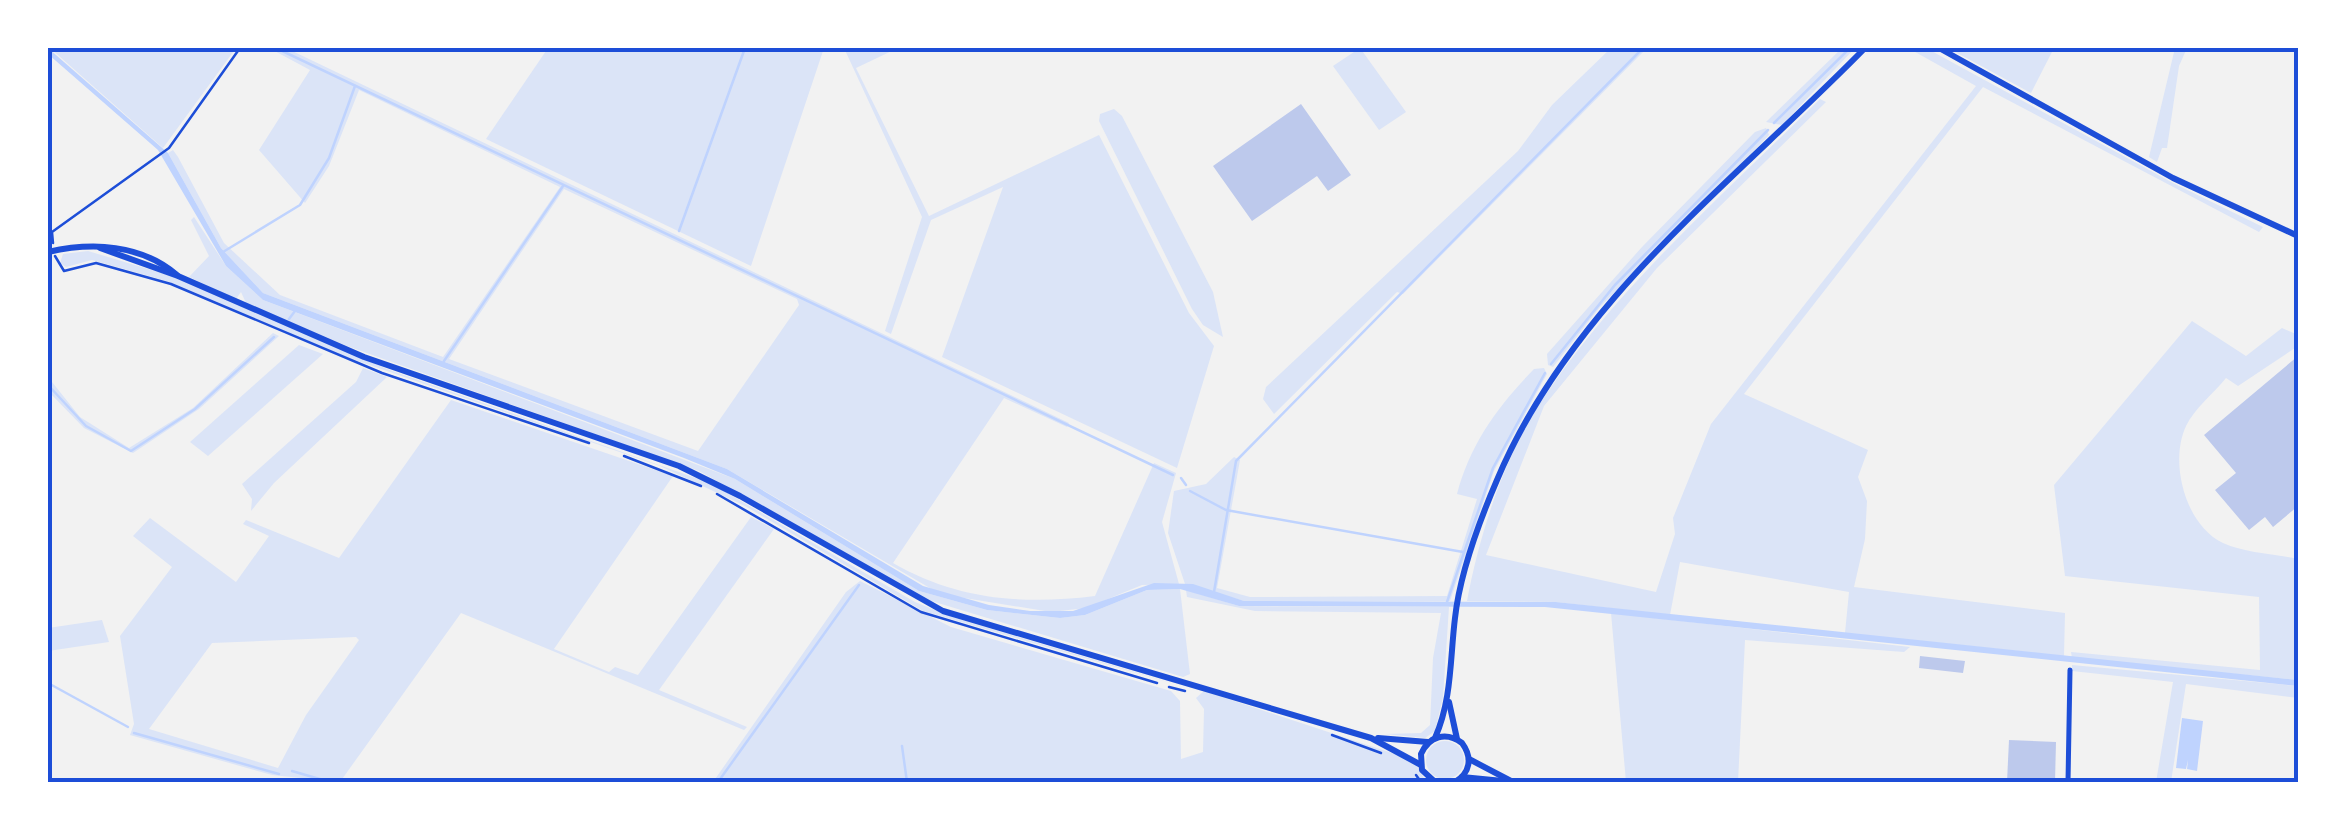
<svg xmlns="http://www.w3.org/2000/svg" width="2346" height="830" font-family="'IBM Plex Serif',serif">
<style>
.green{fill:#dbe4f7;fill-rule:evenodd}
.water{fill:#bfd3fe}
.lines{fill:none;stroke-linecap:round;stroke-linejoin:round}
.stream{stroke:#bfd3fe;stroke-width:2.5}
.building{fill:#bdc9ec}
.path{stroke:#1d4ed8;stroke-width:2.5}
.minor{stroke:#1d4ed8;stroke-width:5}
.tertiary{stroke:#1d4ed8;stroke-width:6}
.neatline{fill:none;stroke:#1d4ed8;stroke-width:4}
</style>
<rect width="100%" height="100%" fill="#f2f2f2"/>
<g class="green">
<polygon points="50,48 236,48 163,148"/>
<path d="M269 48H286L1069 423 1067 427 1004 398 893 563C957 600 1023 605 1095 596L1154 463 1176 473 1162 522 1179 584 1142 585 1086 608 1051 612 940 594 727 469 263 293 221 248 168 153 173 150 178 157 224 243 280 295 443 357 560 187 359 90 329 166 305 203 259 150 310 70ZM564 189 797 299 799 305 698 451 449 359Z"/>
<polygon points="548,48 824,48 751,266 486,139"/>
<polygon points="844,48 898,48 856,68 929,216 1099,135 1189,313 1214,346 1177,468 942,357 1003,187 931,220 891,334 885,331 922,217"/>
<polygon points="1360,48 1406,112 1379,130 1333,66"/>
<polygon points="1611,48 1647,48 1403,294 1397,292 1274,414 1263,399 1266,387 1518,151 1552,105"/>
<polygon points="1842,48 1855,48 1782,125 1766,122"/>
<path d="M1908 48H1926L2173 183 2263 227 2259 232 1983 87 1744 394 1868 450 1858 477 1867 501 1865 539 1854 587 2065 613 2064 656 1845 633 1849 592 1680 562 1670 615 1556 602 1467 601C1479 537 1502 463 1537 408 1612 291 1722 196 1820 99L1826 102 1657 268 1544 406 1486 555 1656 592 1675 534 1673 518 1711 424 1976 86Z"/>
<polygon points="1948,48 2054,48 2031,93"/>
<polygon points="2175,48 2187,48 2179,66 2167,148 2162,148 2157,162 2149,157"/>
<polygon points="1114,109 1122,116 1213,292 1223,337 1203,325 1192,309 1099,121 1100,114"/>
<polygon points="1766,128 1769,135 1600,307 1553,367 1548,365 1547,354 1642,247 1755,132"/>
<polygon points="194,217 226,266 263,300 735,479 919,591 987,610 1060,618 1085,615 1147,590 1180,589 1190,674 1183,677 928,600 699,471 347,346 246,303 241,292 236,299 189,277 209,256 191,220"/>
<polygon points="88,251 175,277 387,369 710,483 915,602 955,618 1181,686 923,611 745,506 660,466 338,354 170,282 92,260 66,267 60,263 63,254"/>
<path d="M2192 321 2246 356 2282 328 2298 335V346L2238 386 2226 378C2214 393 2194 409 2186 426 2169 462 2185 525 2223 543 2245 553 2275 554 2298 559V680L2072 658 2071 652 2260 670 2259 597 2065 576 2054 485Z"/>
<polygon points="273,333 279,336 199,409 133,453 84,428 48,391 48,377 80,417 129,448 193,408"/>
<polygon points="299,345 323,354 208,456 190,442"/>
<polygon points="363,368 387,377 274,483 251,511 252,499 242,484 356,382"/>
<path d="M1544 368 1547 374 1494 471 1450 601H1244L1185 584 1168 533 1174 491 1206 484 1234 457 1240 460 1217 588 1250 597 1447 596 1477 499 1457 494C1470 444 1498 406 1534 369Z"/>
<path d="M451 400 673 476 554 649 609 672 615 667 638 675 751 517 774 529 659 690 747 727 744 730 461 613 340 782 272 775 130 735 134 724 120 636 172 567 133 536 150 518 236 582 269 536 243 524 246 520 339 558ZM356 637 359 640 306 715 278 768 149 729 212 643Z"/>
<polygon points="860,581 951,627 1171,691 1180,701 1181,759 1203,752 1204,709 1196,698 1204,691 1404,757 1416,764 1426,782 713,782 846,592"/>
<polygon points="1186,590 1239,606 1449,607 1443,697 1435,731 1425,738 1385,734 1421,733 1430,725 1433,658 1441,613 1255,611 1187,597"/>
<polygon points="1611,613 1910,647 1904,652 1745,640 1738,782 1626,782"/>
<polygon points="102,620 109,642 48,651 48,628"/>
<polygon points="2072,665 2298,686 2298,698 2186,684 2171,782 2156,782 2173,682 2072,671"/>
<circle cx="1445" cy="760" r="19"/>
</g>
<g class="water">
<polygon points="48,48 168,153 221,248 263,293 727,469 923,586 989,605 1030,611 1073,611 1154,583 1193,584 1244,601 1556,602 2298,680 2298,686 1545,607 1239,606 1180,589 1147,590 1085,615 1060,618 987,610 919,591 735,479 684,458 263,300 226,266 158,150 48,54"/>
<polygon points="2182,718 2203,721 2197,771 2187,769 2188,760 2186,769 2176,768"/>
</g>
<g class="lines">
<g class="stream">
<polyline points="276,48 1173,475"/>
<polyline points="1774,123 1850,48"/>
<polyline points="679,231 745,48"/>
<polyline points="223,252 300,205 329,158 355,86"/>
<polyline points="289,319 295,311"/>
<polyline points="444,361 563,186"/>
<polyline points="1551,364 1615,285 1768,130"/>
<polyline points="48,385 86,426 131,451 195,409 274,337"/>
<polyline points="1181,478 1186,485"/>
<polyline points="1190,491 1226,510 1463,552"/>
<polyline points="1214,592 1236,461 1643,48"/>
<polyline points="1447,602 1493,468 1545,373"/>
<polyline points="48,683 128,727"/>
<polyline points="134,733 279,774"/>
<polyline points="902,746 907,782"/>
<polyline points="292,771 330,782"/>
<polyline points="718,782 859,585"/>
</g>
</g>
<g class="building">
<polygon points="1301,104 1351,175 1328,191 1317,176 1252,221 1213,166"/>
<polygon points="2298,356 2298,506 2273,527 2265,517 2249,530 2215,490 2236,473 2204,435"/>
<polygon points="1920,656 1965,661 1963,673 1919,668"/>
<polygon points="2009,740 2056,742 2055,782 2007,782"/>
</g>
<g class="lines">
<g class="path">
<polyline points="53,243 52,232 169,148 240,48"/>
<polyline points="55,256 64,271 96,263 171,284 382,373 589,443"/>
<polyline points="624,456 701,486"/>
<polyline points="717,494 921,612 1157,683"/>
<polyline points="1169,687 1185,691"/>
<polyline points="1332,735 1381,753"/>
<polyline points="1416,775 1421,782"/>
</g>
<polyline class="minor" points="2068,782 2070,670"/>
<g class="tertiary">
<polyline points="1939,48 2173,178 2298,236"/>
<polyline points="100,248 178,276 364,357 679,466 740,496 943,611 1371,738 1421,765"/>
<path d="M48 252C92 242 141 244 177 275"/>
<polyline points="1449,702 1457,739"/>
<polyline points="1378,738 1428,742"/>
<path d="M1435 738C1452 700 1450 658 1455 618 1460 572 1479 522 1497 480 1571 303 1735 181 1865 48"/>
<polyline points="1469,759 1511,781"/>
<polyline points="1462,777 1513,782"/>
<path d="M1435 782 1422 770 1421 754C1429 736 1446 731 1462 743 1473 758 1470 773 1455 782"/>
</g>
</g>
<rect width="2346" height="830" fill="none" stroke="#ffffff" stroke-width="100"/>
<rect x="50" y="50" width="2246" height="730" class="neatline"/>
</svg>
